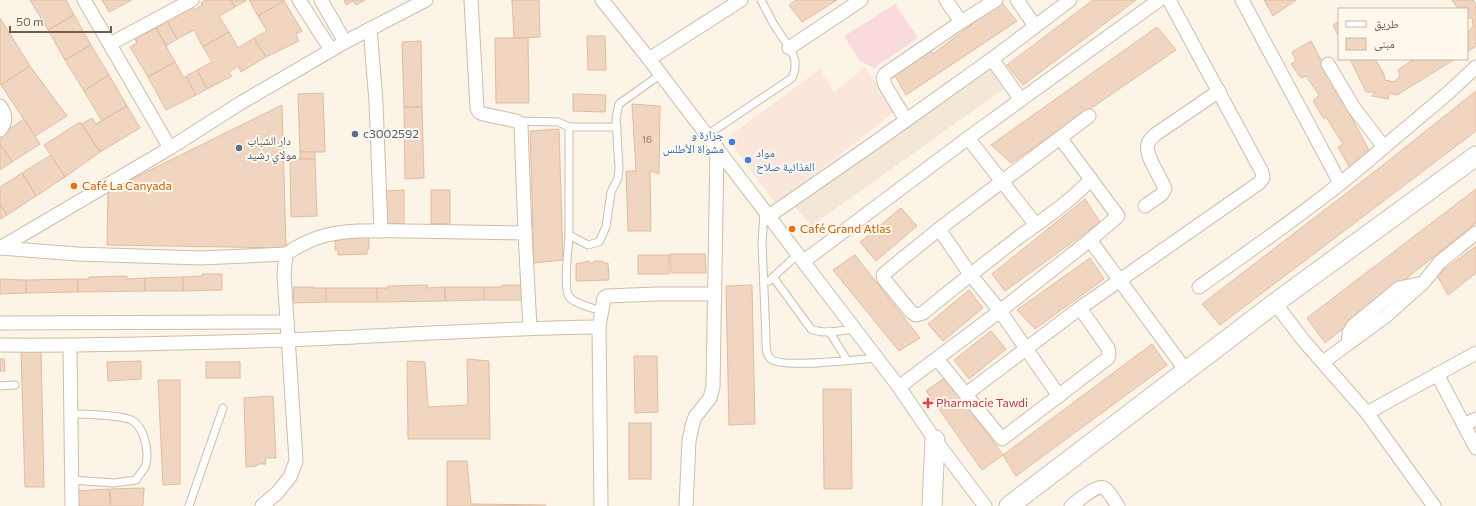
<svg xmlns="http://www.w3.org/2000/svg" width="1476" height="506" font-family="Commissioner,'Noto Naskh Arabic',sans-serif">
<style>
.residential{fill:#f3e7d6}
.commercial{fill:#fbe6db}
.medical{fill:#f9dbdd}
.building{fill:#f0d5c0;stroke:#e2bca0}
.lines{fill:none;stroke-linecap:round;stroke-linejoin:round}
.lane-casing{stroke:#cdbdad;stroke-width:9}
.street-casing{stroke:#cdbdad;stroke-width:15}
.secondary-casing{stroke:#d2bfae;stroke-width:21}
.lane{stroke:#fff;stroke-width:7}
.street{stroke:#fff;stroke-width:13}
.secondary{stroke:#fff;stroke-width:19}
.service-dot{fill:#5c6f8a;stroke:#fef8ed;stroke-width:1.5}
.shop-dot{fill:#3f7fe0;stroke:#fef8ed;stroke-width:1.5}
.food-dot{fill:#e8710a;stroke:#fef8ed;stroke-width:1.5}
.health-dot{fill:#e0444e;stroke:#fef8ed;stroke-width:1.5}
.labels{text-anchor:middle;stroke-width:4;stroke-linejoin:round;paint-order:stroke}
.number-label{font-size:10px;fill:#947a69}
.service-label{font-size:12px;fill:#4e5e75;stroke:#fef8ed;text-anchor:start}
.shop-label{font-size:12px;fill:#366cbe;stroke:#fef8ed;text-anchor:end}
.food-label{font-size:12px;fill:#c56008;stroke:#fef8ed;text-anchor:start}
.health-label{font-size:12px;fill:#be3a42;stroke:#fef8ed;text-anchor:start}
</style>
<rect width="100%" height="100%" fill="#fcf4e7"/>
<polygon class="residential" points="990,66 1005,88 811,226 793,204"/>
<polygon class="commercial" points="865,67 895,112 776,204 727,138 820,69 834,92"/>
<polygon class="medical" points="895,4 918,38 874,68 860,61 844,36"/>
<g class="building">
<polygon points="30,0 66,0 74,15 48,30"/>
<polygon points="102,0 132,0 109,12"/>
<polygon points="205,0 231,0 235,7 219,16 229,32 203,47 194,30 177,39 167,21 193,7 194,10 202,5 201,3"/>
<polygon points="231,0 247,0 235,7"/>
<polygon points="249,0 284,0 284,1 258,16"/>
<polygon points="344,0 365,0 356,5 353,1 346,5"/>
<polygon points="512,0 539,0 540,37 514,38"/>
<polygon points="796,0 837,0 802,22 789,5"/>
<polygon points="1093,0 1136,0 1023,85 1007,65"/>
<polygon points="1264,0 1296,0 1273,16"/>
<polygon points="1452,0 1473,0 1476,5 1476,46 1467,52 1467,34 1473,26 1472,18 1467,18 1467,9 1458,9"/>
<polygon points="284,1 302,31 296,34 299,41 266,57 254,38 267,31 258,16"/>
<polygon points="1001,2 1017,21 906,95 894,74 928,46 933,54"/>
<polygon points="74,15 91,45 65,60 48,30"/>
<polygon points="0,18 30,66 1,85 0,84"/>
<polygon points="167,21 177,39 166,46 156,28"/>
<polygon points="1339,22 1339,37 1333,25"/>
<polygon points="1157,27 1176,50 1011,163 991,145"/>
<polygon points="156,28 175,62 148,77 130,47 137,43 135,39"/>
<polygon points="229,32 238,48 254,38 266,57 241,72 238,66 229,72 232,76 207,89 197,70 212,62 203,47"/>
<polygon points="587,36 605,36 606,70 588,70"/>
<polygon points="495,38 528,38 529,103 496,103"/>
<polygon points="421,41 422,107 404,107 402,42"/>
<polygon points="1311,41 1371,154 1350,168 1338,147 1343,144 1326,117 1324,119 1313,101 1319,95 1306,76 1301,78 1291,64 1296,61 1292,52"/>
<polygon points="91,45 109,75 84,91 65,60"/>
<polygon points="1350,59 1375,59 1384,74 1385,80 1394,82 1400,76 1398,70 1414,59 1455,59 1397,95 1389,93 1388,99 1372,96 1375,92 1366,92"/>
<polygon points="175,62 184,78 186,76 196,95 166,110 148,77"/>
<polygon points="30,66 67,116 35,136 1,85"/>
<polygon points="197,70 207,89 196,95 186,76"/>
<polygon points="109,75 127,106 102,121 84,91"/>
<polygon points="1476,91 1476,131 1220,325 1202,304 1378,169"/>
<polygon points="323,93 325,152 300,152 298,94"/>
<polygon points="573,94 606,95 605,112 573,111"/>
<polygon points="632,104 660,106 659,174 650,171 651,231 628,231 626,171 636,171"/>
<polygon points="282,105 286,248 107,245 108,191"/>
<polygon points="127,106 140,128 100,152 82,124 92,118 96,124"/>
<polygon points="404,107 422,107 424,178 405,179"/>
<polygon points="24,119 40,144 12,162 0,144 0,135"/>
<polygon points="80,122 100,152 65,177 44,145"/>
<polygon points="559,129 563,260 534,263 530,131"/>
<polygon points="0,144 12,162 0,170"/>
<rect x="300" y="152" width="15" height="7"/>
<polygon points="51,155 65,177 36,196 22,173"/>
<polygon points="290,159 315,159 317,216 291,217"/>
<polygon points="22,173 36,196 7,215 0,204 0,187"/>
<polygon points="1476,189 1476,223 1325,343 1307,318"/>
<polygon points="404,190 404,224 385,224 384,191"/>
<polygon points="431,190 450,190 450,223 431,224"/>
<polygon points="1085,199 1100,222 1005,291 992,274"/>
<polygon points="0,204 7,215 0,219"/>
<polygon points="901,208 917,226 876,261 860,242"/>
<polygon points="351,236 351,238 369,237 369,249 367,249 367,254 338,255 338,250 335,250 335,238"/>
<polygon points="1476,246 1476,273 1448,295 1437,275"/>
<polygon points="670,254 705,254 706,273 671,273"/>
<rect x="638" y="255" width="31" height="19"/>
<polygon points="855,255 920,338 899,351 833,270"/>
<polygon points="1090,258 1104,279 1035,329 1017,310"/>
<polygon points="589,261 589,263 594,263 594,261 603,261 603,263 608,263 609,280 576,281 576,264"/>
<polygon points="202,274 222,274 222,290 183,291 183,277 202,276"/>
<polygon points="127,276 127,279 145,278 145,291 78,292 77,279 89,279 89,277"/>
<polygon points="183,277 183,291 145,291 145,278"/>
<polygon points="0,279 26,280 26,293 0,294"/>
<polygon points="77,279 78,292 26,293 26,280"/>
<polygon points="428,285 427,288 445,287 445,301 377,302 377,288 388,288 388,286"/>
<polygon points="502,285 522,285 522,300 484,300 484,287 502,287"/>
<polygon points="752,285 755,424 729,425 726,286"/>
<polygon points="294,287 314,287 314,288 326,288 326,302 293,303"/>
<polygon points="445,287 484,287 484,300 445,301"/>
<rect x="326" y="288" width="51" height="14"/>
<polygon points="969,290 983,308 943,341 928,324"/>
<polygon points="991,331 1006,349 969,379 954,360"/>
<polygon points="1152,344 1167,365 1016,476 1003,455"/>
<polygon points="21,351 41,351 44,487 25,487"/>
<polygon points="634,356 657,356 658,412 635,413"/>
<polygon points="0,359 4,359 5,371 0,371"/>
<polygon points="467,359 489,361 490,439 408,439 407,361 425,362 428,407 468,405"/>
<polygon points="141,361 141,379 108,381 107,362"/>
<rect x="206" y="362" width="34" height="16"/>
<polygon points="946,377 1003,455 982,470 926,391"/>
<polygon points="158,380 180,380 180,484 163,485"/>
<polygon points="823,389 851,389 852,489 824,489"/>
<polygon points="273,396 276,458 265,458 266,464 259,464 257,466 246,467 244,398"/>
<rect x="629" y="423" width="22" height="56"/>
<polygon points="447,461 467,461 471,504 546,505 546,506 447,506"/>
<polygon points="144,488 143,506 111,506 110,489"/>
<polygon points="109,489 110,506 77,506 75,491"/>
</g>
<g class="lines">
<g class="lane-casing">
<g id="lane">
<polyline points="517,121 558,122 569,127"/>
<polyline points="707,135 792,78 795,69 795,61 792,52 773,23 761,0"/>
<path d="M764 212 762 243 766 338C766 345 765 354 771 359 782 369 859 359 877 358"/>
<polyline points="569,235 569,127 617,127"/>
<path d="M773 277 811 329C823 335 842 330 855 329"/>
<polyline points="769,281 798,254"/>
<path d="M602 311C592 308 578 305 570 298 562 291 569 247 569 235L588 245 599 242 606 227 611 192 618 178 619 168 616 118 619 104 661 74"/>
<polyline points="829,331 847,360"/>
<polyline points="0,386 15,385"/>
<path d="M71 414C83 414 124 415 133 421 145 429 150 454 145 467 143 471 138 476 136 480L114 483 71 480"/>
<polyline points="189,506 223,408"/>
</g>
</g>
<g class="street-casing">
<g id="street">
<polyline points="84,0 170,148"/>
<polyline points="299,0 331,50"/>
<polyline points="321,0 345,42"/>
<polyline points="471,0 477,108 479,112 483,114 516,121 519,123 521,126 525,233 530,328"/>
<polyline points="602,0 649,59 847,319 899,387 935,440 985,506"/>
<polyline points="946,0 961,22 996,0"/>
<polyline points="1017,0 1035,26"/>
<polyline points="1242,0 1340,183"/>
<polyline points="370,29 376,102 381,231"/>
<polyline points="110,44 192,0"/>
<polyline points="789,48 861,0"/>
<polyline points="649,59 741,0"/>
<polyline points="992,59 1021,100"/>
<polyline points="1328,64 1354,108 1384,147 1448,93 1476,67"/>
<path d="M0 106C6 115 7 121 0 130"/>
<path d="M1089 116 939 229 886 272 883 275 884 279 911 312 916 315 923 313C954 287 987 262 1019 237 1044 219 1071 201 1091 179"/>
<polyline points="906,120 885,85 883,78 885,74 961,22"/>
<polyline points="968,138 1036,225"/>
<polyline points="1061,139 1118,216 1090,240"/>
<path d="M1145 206 1162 194 1165 189C1161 177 1144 155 1148 144 1149 140 1153 137 1156 134L1219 91"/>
<polyline points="769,216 877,141 992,59 1070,0"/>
<polyline points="939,229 970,274 1000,311 1059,396"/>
<path d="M0 248 77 254 201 258 286 254C299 245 311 239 327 235 353 229 382 231 409 231 447 232 486 232 525 233"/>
<polyline points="0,248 170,148 239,104 345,42 426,0"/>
<polyline points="804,261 968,138 1159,0"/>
<path d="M1199 287C1262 242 1326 198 1384 147"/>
<polyline points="1275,303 1303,340 1367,413 1434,506"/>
<polyline points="0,323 287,322"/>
<polyline points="1348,343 1349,333 1353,326 1399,288 1423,283"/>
<path d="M0 345C96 346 192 343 288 340 392 336 495 328 599 327"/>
<polyline points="70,346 72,506"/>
<polyline points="937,359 1002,439 1108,358 1109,353 1108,348 1080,308"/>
<polyline points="1323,362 1386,316 1423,283 1440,262 1476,233"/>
<polyline points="1437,374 1476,448"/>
<polyline points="899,387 1000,311 1090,240 1187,372"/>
<polyline points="966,394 1080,308 1259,183 1263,178 1262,172 1169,0"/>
<polyline points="1367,413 1476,353"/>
<polyline points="1464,425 1476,419"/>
<polyline points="262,506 277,493 290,477 296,461 284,274 286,254"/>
<polyline points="601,506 599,327 604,298 607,296 656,294 715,294"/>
<polyline points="686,506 689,441 692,426 695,417 710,398 713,387 717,148"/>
<path d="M1071 506C1078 501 1097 484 1104 488 1110 492 1114 501 1118 506"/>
</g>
</g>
<g class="secondary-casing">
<g id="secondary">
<polyline points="932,506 935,440"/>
<polyline points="1009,506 1275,303 1476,156"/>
</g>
</g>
<use href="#lane" class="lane"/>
<use href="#street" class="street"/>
<use href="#secondary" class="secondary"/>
</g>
<g class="service-dot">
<circle cx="355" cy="134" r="4"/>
<circle cx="239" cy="148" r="4"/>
</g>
<g class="shop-dot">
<circle cx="732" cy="142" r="4"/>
<circle cx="748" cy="160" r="4"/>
</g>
<g class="food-dot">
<circle cx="74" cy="186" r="4"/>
<circle cx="792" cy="229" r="4"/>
</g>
<path class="health-dot" d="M926 397h4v4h4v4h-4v4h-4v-4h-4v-4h4z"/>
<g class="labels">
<g class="number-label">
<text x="647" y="143">16</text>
</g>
<g class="service-label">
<text x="363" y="138">c3002592</text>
<text x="247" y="145">دار الشباب<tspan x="247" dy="14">مولاي رشيد</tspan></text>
</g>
<g class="shop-label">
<text x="724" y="139">جزارة و<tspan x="724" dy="14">مشواة الأطلس</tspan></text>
<text x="756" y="157" text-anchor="start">مواد<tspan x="756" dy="14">الغذائية صلاح</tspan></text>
</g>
<g class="food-label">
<text x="82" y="190">Café La Canyada</text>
<text x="800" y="233">Café Grand Atlas</text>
</g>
<g class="health-label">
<text x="936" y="407">Pharmacie Tawdi</text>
</g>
</g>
<rect x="1338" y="8" width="130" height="52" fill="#fef8ed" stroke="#c7baad"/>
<rect x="1346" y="21" width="20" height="6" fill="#ffffff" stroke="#c7baad"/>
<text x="1374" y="28" font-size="12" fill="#755c4c">طريق</text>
<rect x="1346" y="38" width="20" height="12" fill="#f0d5c0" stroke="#c7baad"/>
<text x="1374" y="48" font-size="12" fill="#755c4c">مبنى</text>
<path d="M10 26v6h101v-6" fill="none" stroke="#755c4c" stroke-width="2"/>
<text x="16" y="26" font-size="12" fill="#755c4c" stroke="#fef8ed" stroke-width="3" paint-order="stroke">50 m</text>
</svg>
